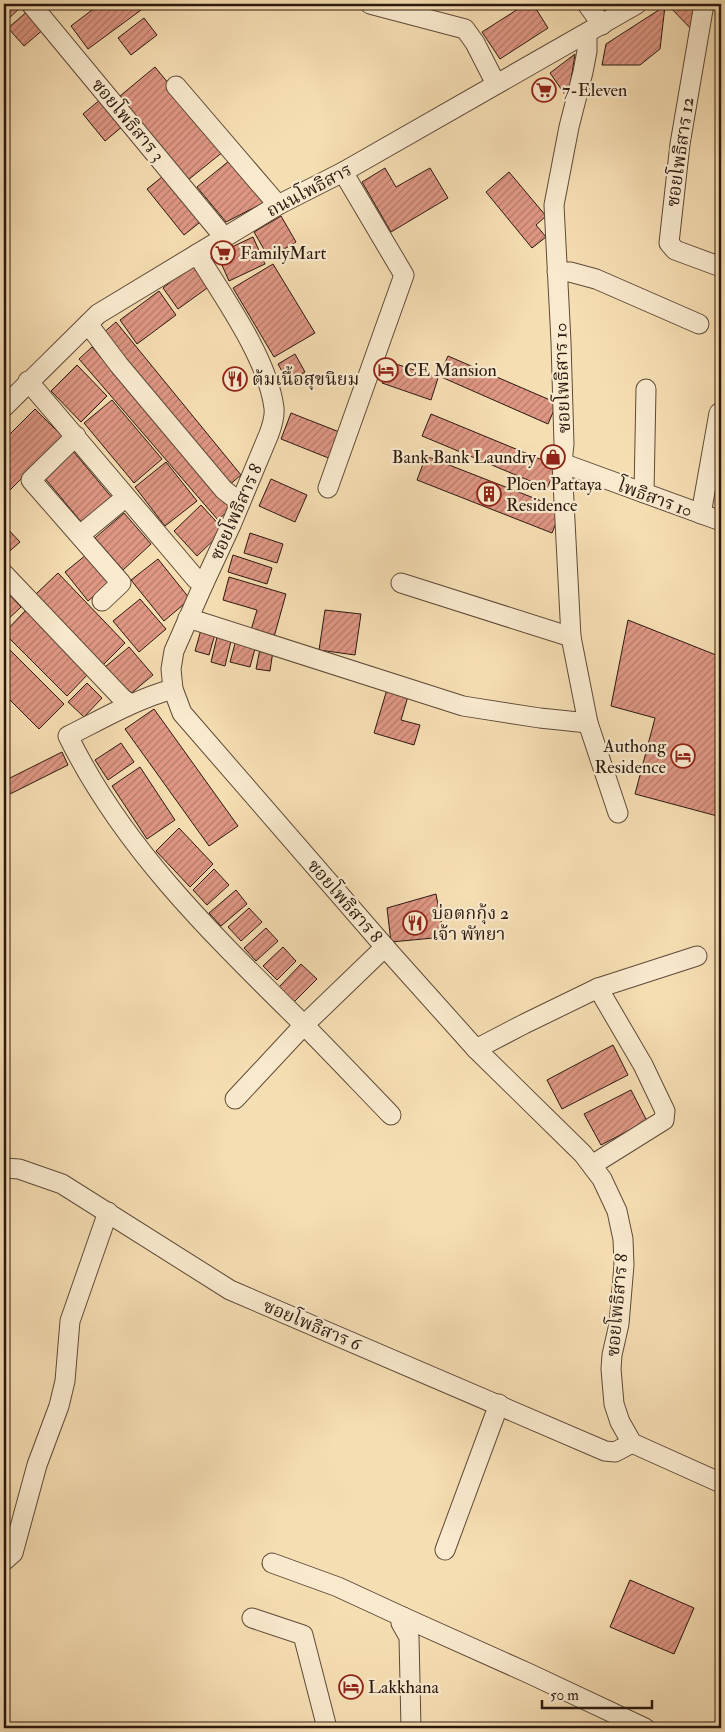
<svg xmlns="http://www.w3.org/2000/svg" width="725" height="1732" font-family="'IM FELL Double Pica','Noto Serif Thai',serif">
<style>
.building{fill:url(#building-hatch);stroke:#2b180f}
.lines{fill:none;stroke-linecap:round;stroke-linejoin:round}
.minor-casing{stroke:#5e4a38;stroke-width:21}
.minor{stroke:#f9eace;stroke-width:19}
.labels{text-anchor:middle;stroke-width:4.5;stroke-linejoin:round;paint-order:stroke}
.poi-label{font-size:18px;fill:#2b180f;stroke:#f9eace;text-anchor:start}
.street-label{font-size:18px;fill:#2b180f;stroke:#f9eace}
</style>
<defs>
<pattern id="building-hatch" width="6" height="6" patternUnits="userSpaceOnUse" patternTransform="scale(1.25)"><rect width="6" height="6" fill="#df9784"/><path d="M-1 1l2-2M0 6l6-6M5 7l2-2" fill="none" stroke="#b57a6a"/></pattern>
</defs>
<rect width="100%" height="100%" fill="#f6deb3"/>
<filter id="stains"><feTurbulence type="fractalNoise" baseFrequency=".004" numOctaves="4"/><feColorMatrix values="0 0 0 0 .2 0 0 0 0 .09 0 0 0 0 .02 0 0 0 .5 -.17"/></filter>
<radialGradient id="worn" r=".72"><stop offset=".6" stop-color="#630" stop-opacity="0"/><stop offset="1" stop-color="#630" stop-opacity=".3"/></radialGradient>
<g class="building">
<polygon points="4,4 23,4 23,5 5,22"/>
<polygon points="100,4 136,4 141,10 88,49 71,26"/>
<polygon points="526,4 533,4 548,28 500,59 482,32"/>
<polygon points="671,4 700,4 694,32 668,5"/>
<polygon points="665,6 660,49 640,65 602,65 606,44"/>
<polygon points="29,10 45,28 24,46 8,28"/>
<polygon points="144,18 157,35 131,55 118,38"/>
<polygon points="575,54 568,99 550,73"/>
<polygon points="155,67 224,151 188,180 120,96"/>
<polygon points="101,99 123,126 105,141 83,114"/>
<polygon points="229,161 267,201 226,222 197,187"/>
<polygon points="385,168 396,187 430,168 448,198 391,232 362,182"/>
<polygon points="509,172 546,216 536,225 546,237 532,248 486,192"/>
<polygon points="167,173 204,219 184,235 147,189"/>
<polygon points="281,216 296,242 269,258 254,232"/>
<polygon points="253,237 265,264 229,281 217,254"/>
<polygon points="194,264 210,286 178,309 163,288"/>
<polygon points="273,264 315,333 274,357 233,288"/>
<polygon points="159,291 176,315 137,344 120,320"/>
<polygon points="116,322 241,475 227,487 102,334"/>
<polygon points="92,347 231,508 218,520 79,359"/>
<polygon points="295,354 305,372 288,382 278,364"/>
<polygon points="448,356 557,403 548,424 439,376"/>
<polygon points="390,362 438,378 431,400 382,383"/>
<polygon points="77,365 107,396 81,422 51,391"/>
<polygon points="112,400 162,459 134,483 84,423"/>
<polygon points="35,409 63,437 4,496 4,440"/>
<polygon points="291,413 342,433 331,459 281,439"/>
<polygon points="431,414 557,466 547,488 422,436"/>
<polygon points="73,451 113,499 83,524 43,476"/>
<polygon points="426,456 562,509 552,533 417,480"/>
<polygon points="166,462 197,501 165,526 135,487"/>
<polygon points="271,479 307,495 295,522 259,506"/>
<polygon points="201,505 224,530 197,556 174,531"/>
<polygon points="124,513 151,544 123,570 95,538"/>
<polygon points="4,525 20,542 4,556"/>
<polygon points="250,533 283,544 277,563 244,553"/>
<polygon points="86,555 109,583 88,601 65,572"/>
<polygon points="233,555 272,568 267,584 228,572"/>
<polygon points="158,559 190,599 164,621 131,580"/>
<polygon points="58,573 125,643 103,665 36,594"/>
<polygon points="229,577 286,594 274,637 251,630 257,610 223,600"/>
<polygon points="4,589 21,607 4,623"/>
<polygon points="140,599 166,629 139,652 113,621"/>
<polygon points="26,610 89,673 67,696 4,633"/>
<polygon points="325,610 361,614 355,655 319,650"/>
<polygon points="628,620 721,657 721,817 635,794 655,718 611,706"/>
<polygon points="201,630 215,634 209,655 195,651"/>
<polygon points="218,633 232,637 225,666 211,662"/>
<polygon points="236,640 256,645 250,667 230,662"/>
<polygon points="129,647 153,675 129,695 105,667"/>
<polygon points="9,649 64,704 39,729 4,694 4,655"/>
<polygon points="260,649 273,651 270,671 256,669"/>
<polygon points="87,683 102,698 84,717 68,702"/>
<polygon points="388,686 409,693 401,720 420,725 414,745 374,733"/>
<polygon points="154,709 238,826 209,846 125,729"/>
<polygon points="121,743 134,762 108,780 95,760"/>
<polygon points="62,752 68,765 4,797 4,781"/>
<polygon points="140,767 175,820 147,839 112,786"/>
<polygon points="179,828 213,864 190,887 156,851"/>
<polygon points="214,869 229,885 207,905 193,890"/>
<polygon points="236,890 247,904 221,926 209,913"/>
<polygon points="436,894 444,937 391,942 387,908"/>
<polygon points="249,908 262,922 241,941 228,927"/>
<polygon points="266,928 278,941 256,961 244,948"/>
<polygon points="283,947 296,961 277,980 263,966"/>
<polygon points="301,964 317,979 294,1002 279,987"/>
<polygon points="613,1045 628,1075 562,1109 547,1080"/>
<polygon points="631,1090 647,1121 601,1145 584,1114"/>
<polygon points="630,1580 694,1608 674,1654 610,1627"/>
</g>
<g class="lines">
<g class="minor-casing">
<g id="minor">
<polyline points="31,4 224,237"/>
<polyline points="370,4 465,29 475,43 496,84"/>
<polyline points="587,4 602,25"/>
<polyline points="704,4 680,144 669,243 675,250 721,267"/>
<polyline points="587,33 587,51 583,72 569,127 554,205 561,342 564,444 562,463 571,637 588,723 618,813"/>
<polyline points="176,86 278,205"/>
<path d="M197 254C223 296 268 359 274 408 275 417 272 426 269 434L231 525 204 583 174 651 171 669 173 689 182 713 391 954 476 1049 583 1154 602 1179 617 1211 623 1239 624 1265 619 1324 612 1355 611 1369 614 1404 620 1422 632 1443 721 1483"/>
<polyline points="557,272 570,272 596,279 699,324"/>
<polyline points="88,324 119,365 224,490 233,497 241,501"/>
<polyline points="28,381 196,579 204,583"/>
<polyline points="4,407 98,314 278,205 343,172 637,4"/>
<polyline points="76,436 31,480 121,583 102,601"/>
<polyline points="562,463 721,521"/>
<polyline points="328,488 404,275 343,172"/>
<polyline points="644,493 646,389"/>
<polyline points="701,514 719,413"/>
<polyline points="80,535 126,497"/>
<polyline points="4,574 122,698 130,704"/>
<polyline points="401,583 571,637"/>
<polyline points="188,618 463,706 540,718 588,723"/>
<path d="M173 689C136 699 102 719 68 736 123 848 211 933 299 1020 330 1051 360 1083 391 1115"/>
<polyline points="476,1049 524,1024 598,988 697,956"/>
<polyline points="235,1099 304,1025 385,947"/>
<polyline points="592,1165 664,1120 665,1111 643,1065 598,988"/>
<polyline points="4,1168 19,1169 62,1184 230,1290 605,1451 615,1452 632,1443"/>
<polyline points="445,1550 499,1404"/>
<polyline points="4,1561 13,1553 37,1465 59,1406 65,1381 70,1321 108,1212"/>
<polyline points="272,1563 338,1587 403,1617"/>
<polyline points="252,1618 303,1635 327,1728"/>
<polyline points="411,1728 409,1637 401,1623 403,1617 528,1673 645,1728"/>
</g>
</g>
<use href="#minor" class="minor"/>
</g>
<defs>
<g id="supermarket-ring" transform="scale(1.25)"><circle r="9.5" fill="#f9eace" stroke="#8f2418" stroke-width="1.5"/><path d="M-6-5.5h2.5l.6 2H6L4.5 2H-2.5L-4.4-4H-6ZM-1.5 3.2a1.3 1.3 0 1 0 .1 0ZM3 3.2a1.3 1.3 0 1 0 .1 0Z" fill="#8f2418"/></g>
<g id="hotel-ring" transform="scale(1.25)"><circle r="9.5" fill="#f9eace" stroke="#8f2418" stroke-width="1.5"/><path d="M-6-4.5h1.5V1H6V5H4.5V3h-9V5H-6ZM-4 0a1.8 1.8 0 1 1 3.6 0ZM.5 0V-2.5h3Q6-2.5 6 0Z" fill="#8f2418"/></g>
<g id="restaurant-ring" transform="scale(1.25)"><circle r="9.5" fill="#f9eace" stroke="#8f2418" stroke-width="1.5"/><path d="M-5-6h1v4h1v-4h1v4h1v-4h1v5L-1.5 .5V6h-2V.5L-5-1ZM5-6V6H3V1.5H1.5Q1.5-4 5-6Z" fill="#8f2418"/></g>
<g id="shop-ring" transform="scale(1.25)"><circle r="9.5" fill="#f9eace" stroke="#8f2418" stroke-width="1.5"/><path d="M-5-2.5h2.3a2.7 3.5 0 0 1 5.4 0H5L5.5 6h-11ZM-1.5-2.5h3a1.5 2.3 0 0 0-3 0Z" fill="#8f2418"/></g>
<g id="building-ring" transform="scale(1.25)"><circle r="9.5" fill="#f9eace" stroke="#8f2418" stroke-width="1.5"/><path d="M-4-6H4V6H1V3H-1V6H-4ZM-2.5-4.3h1.7v1.8h-1.7ZM.8-4.3h1.7v1.8H.8ZM-2.5-1h1.7V.8h-1.7ZM.8-1h1.7V.8H.8Z" fill="#8f2418"/></g>
</defs>
<g fill-rule="evenodd">
<use href="#supermarket-ring" x="544" y="90"/>
<use href="#supermarket-ring" x="223" y="253"/>
<use href="#hotel-ring" x="386" y="370"/>
<use href="#restaurant-ring" x="235" y="379"/>
<use href="#shop-ring" x="553" y="457"/>
<use href="#building-ring" x="489" y="494"/>
<use href="#hotel-ring" x="683" y="756"/>
<use href="#restaurant-ring" x="415" y="923"/>
<use href="#hotel-ring" x="351" y="1687"/>
</g>
<g class="labels">
<g class="poi-label">
<text x="562" y="96">7-Eleven</text>
<text x="240" y="259">FamilyMart</text>
<text x="404" y="376">CE Mansion</text>
<text x="252" y="385">ต้มเนื้อสุขนิยม</text>
<text x="536" y="463" text-anchor="end">Bank Bank Laundry</text>
<text x="506" y="490">Ploen Pattaya<tspan x="506" dy="21">Residence</tspan></text>
<text x="666" y="752" text-anchor="end">Authong<tspan x="666" dy="21">Residence</tspan></text>
<text x="432" y="919">บ่อตกกุ้ง 2<tspan x="432" dy="21">เจ้า พัทยา</tspan></text>
<text x="368" y="1693">Lakkhana</text>
</g>
<g class="street-label">
<text transform="translate(128 120) rotate(50)" y="6">ซอยโพธิสาร 3</text>
<text transform="translate(680 152) rotate(-82)" y="6">ซอยโพธิสาร 12</text>
<text transform="translate(309 190) rotate(-28)" y="6">ถนนโพธิสาร</text>
<text transform="translate(562 378) rotate(-92)" y="6">ซอยโพธิสาร 10</text>
<text transform="translate(655 498) rotate(20)" y="6">โพธิสาร 10</text>
<text transform="translate(236 512) rotate(-66)" y="6">ซอยโพธิสาร 8</text>
<text transform="translate(345 901) rotate(49)" y="6">ซอยโพธิสาร 8</text>
<text transform="translate(617 1305) rotate(-85)" y="6">ซอยโพธิสาร 8</text>
<text transform="translate(312 1325) rotate(23)" y="6">ซอยโพธิสาร 6</text>
</g>
</g>
<rect width="725" height="1732" fill="none" stroke="#f6deb3" stroke-width="20"/>
<rect x="5" y="5" width="715" height="1722" fill="none" stroke="#2b180f" stroke-width="2.5"/>
<rect x="10" y="10" width="705" height="1712" fill="none" stroke="#2b180f"/>
<path d="M542 1700v8h110v-8" fill="none" stroke="#2b180f" stroke-width="2.5"/>
<text x="550" y="1700" font-size="15" fill="#2b180f" stroke="#f9eace" stroke-width="4" paint-order="stroke">50 m</text>
<rect width="100%" height="100%" filter="url(#stains)"/>
<rect width="100%" height="100%" fill="url(#worn)"/>
</svg>
